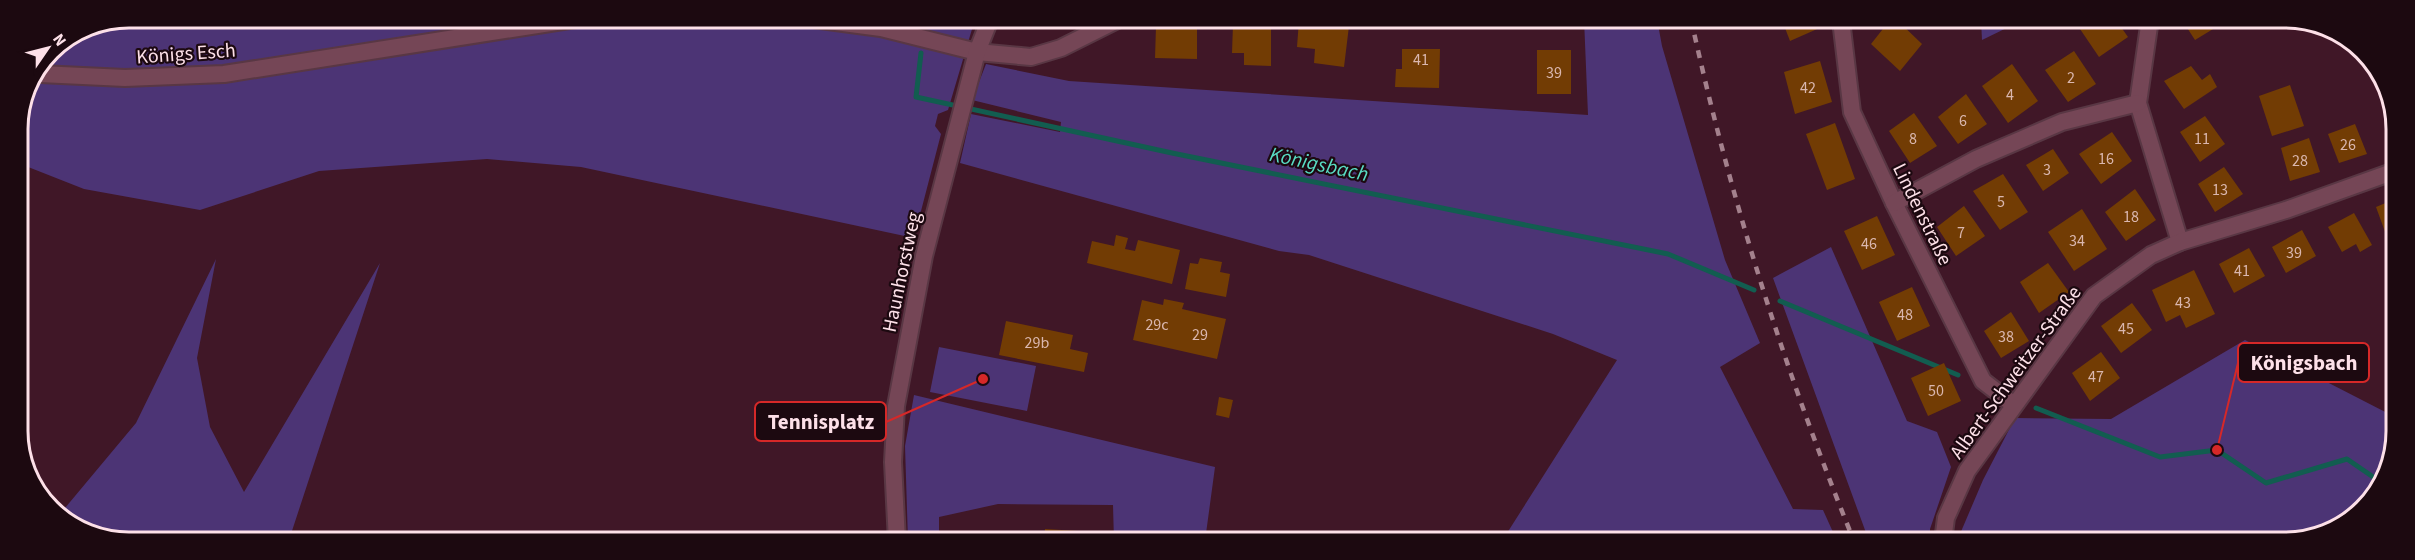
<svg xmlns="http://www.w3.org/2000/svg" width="2415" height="560" font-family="'Source Sans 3',sans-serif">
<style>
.green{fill:#4c3475}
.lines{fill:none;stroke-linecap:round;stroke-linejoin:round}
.stream{stroke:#125d50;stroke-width:5}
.building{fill:#723c04}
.minor-casing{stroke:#593744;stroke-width:20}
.minor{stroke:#754656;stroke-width:16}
.rail{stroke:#a4818d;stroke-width:4.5;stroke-dasharray:8 8;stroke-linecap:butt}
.labels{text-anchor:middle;stroke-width:4.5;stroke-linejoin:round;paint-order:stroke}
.number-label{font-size:16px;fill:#dab7af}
.street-label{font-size:20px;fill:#fde0e8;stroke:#1c0910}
.water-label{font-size:21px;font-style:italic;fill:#59dcc3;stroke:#1c0910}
.rim{fill:none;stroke:#fde0e8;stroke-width:3}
.leader{fill:none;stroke:#d62828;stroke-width:2}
.callout-dot{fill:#d62828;stroke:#1c0910;stroke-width:2}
.callout{fill:#1c0910;stroke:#d62828;stroke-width:2}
.callout-label{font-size:21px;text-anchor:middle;font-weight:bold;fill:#fde0e8}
</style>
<rect width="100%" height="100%" fill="#401727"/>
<g class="green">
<polygon points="129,18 975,19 948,110 938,114 935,126 941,134 914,238 581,167 487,159 319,171 200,210 84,189 18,163 18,122 51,50 87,26"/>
<polygon points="1584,19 1657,19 1662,46 1725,260 1760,343 1720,367 1793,509 1823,510 1837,541 1502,541 1617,360 1553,334 1309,255 1279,251 960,163 971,114 1060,132 1061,122 972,100 986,64 1069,81 1588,115"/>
<polygon points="1981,20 2023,20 1982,40"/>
<polygon points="1831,247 1907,421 1937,432 1951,467 1930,529 1930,541 1869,541 1773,278"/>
<polygon points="216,259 197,358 210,427 244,492 380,263 289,540 108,540 60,514 136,423"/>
<polygon points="2245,340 2395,417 2395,452 2359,515 2293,542 1957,541 1983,480 2015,418 2111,419"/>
<polygon points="939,347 1036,366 1027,411 930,392"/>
<polygon points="914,395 1215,467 1205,541 1114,541 1113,505 998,504 939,517 939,541 908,541 905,446"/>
</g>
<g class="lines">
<g class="stream">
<polyline points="124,19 186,27 246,18"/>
<polyline points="924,21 924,19"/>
<polyline points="921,53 916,97 1172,153 1668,254 1754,290"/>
<polyline points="1780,301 1958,375"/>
<polyline points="2036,408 2160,457 2217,450 2266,483 2347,459 2379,481"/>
</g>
</g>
<g class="building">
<polygon points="1299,20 1349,26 1344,67 1314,63 1315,49 1297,47"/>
<polygon points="1782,20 1821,20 1824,26 1790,41"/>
<polygon points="1890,20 1897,20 1922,44 1900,71 1871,44"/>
<polygon points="2092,20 2116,20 2128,37 2099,57 2080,29"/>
<polygon points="2182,20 2220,20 2223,23 2195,40"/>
<polygon points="1233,24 1271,25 1271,66 1244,65 1244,53 1232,53"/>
<polygon points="1156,26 1197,27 1197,59 1155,58"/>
<polygon points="1402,49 1440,49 1439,88 1395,87 1396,69 1402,69"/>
<rect x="1537" y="50" width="34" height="44"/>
<polygon points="2074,51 2096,84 2068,102 2045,70"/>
<polygon points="1820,61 1832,102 1795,114 1784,72"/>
<polygon points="2012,64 2038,101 2008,123 1982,86"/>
<polygon points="2191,66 2202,80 2210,74 2217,87 2184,109 2164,81"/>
<polygon points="2290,85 2304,126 2272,136 2259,96"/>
<polygon points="1966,94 1987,124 1958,144 1938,117"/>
<polygon points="1914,113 1937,146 1910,163 1889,131"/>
<polygon points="2205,116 2225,144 2200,162 2180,132"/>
<polygon points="1835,123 1855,179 1827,190 1806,134"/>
<polygon points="2355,124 2367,154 2339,163 2328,134"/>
<polygon points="2112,132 2132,161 2101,184 2079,154"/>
<polygon points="2309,138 2320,172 2290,181 2281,148"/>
<polygon points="2053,149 2069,173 2043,191 2026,165"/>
<polygon points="2224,167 2243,194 2215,212 2198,184"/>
<polygon points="2003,174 2028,212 2000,230 1973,191"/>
<polygon points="2135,189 2156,220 2126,241 2105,212"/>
<polygon points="2395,199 2395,237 2388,240 2376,207"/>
<polygon points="1964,206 1985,236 1956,256 1937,227"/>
<polygon points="2082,209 2107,249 2074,271 2048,232"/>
<polygon points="2354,213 2372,245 2360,252 2356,244 2342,252 2328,227"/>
<polygon points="1877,216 1895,255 1862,270 1844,231"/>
<polygon points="2302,230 2316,256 2286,273 2272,247"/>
<polygon points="1116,235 1128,238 1125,249 1135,251 1138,240 1180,250 1172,284 1087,263 1092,241 1114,246"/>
<polygon points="2249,248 2265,276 2234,293 2219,264"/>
<polygon points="1200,258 1222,262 1220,272 1230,274 1226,297 1185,289 1190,263 1198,264"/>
<polygon points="2048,263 2069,292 2039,313 2020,282"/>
<polygon points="2194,270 2215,314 2186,328 2180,315 2166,322 2152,290"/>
<polygon points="1912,287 1930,326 1897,341 1879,302"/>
<polygon points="1164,299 1184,303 1182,309 1226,319 1217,359 1133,340 1142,300 1163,305"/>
<polygon points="2132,303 2152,330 2121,353 2101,326"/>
<polygon points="2011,312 2029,341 2001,358 1984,331"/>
<polygon points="1006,321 1073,335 1070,349 1088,353 1084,372 999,355"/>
<polygon points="2101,352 2120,378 2090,401 2072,373"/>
<polygon points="1944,363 1961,401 1928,416 1911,378"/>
<polygon points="1219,397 1233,400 1229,418 1216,415"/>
<polygon points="1045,529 1078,531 1077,541 1044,541"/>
<polygon points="998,532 1036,534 1035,541 997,541"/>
</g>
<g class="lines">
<g class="minor-casing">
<g id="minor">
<polyline points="813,19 881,28 977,52 1031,57 1061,48 1119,19"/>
<polyline points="1841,20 1852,112 1894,203 1983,381 2014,405"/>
<polyline points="2152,20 2149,26 2138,103 2180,242"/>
<polyline points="40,74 125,78 224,74 582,18"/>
<polyline points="1894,203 1976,159 2062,122 2138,103"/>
<polyline points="897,541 893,462 896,406 924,256 977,52 990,19"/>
<polyline points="1943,541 1946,518 1967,471 2094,296 2151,255 2180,242 2286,210 2395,171"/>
</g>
</g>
<use href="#minor" class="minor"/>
<path class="rail" d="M1691 19C1730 198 1785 372 1854 541"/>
</g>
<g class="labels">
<g class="number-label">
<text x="1421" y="65">41</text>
<text x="1554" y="78">39</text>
<text x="2071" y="83">2</text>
<text x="1808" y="93">42</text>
<text x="2010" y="100">4</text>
<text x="1963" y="126">6</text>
<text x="1913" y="144">8</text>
<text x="2202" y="144">11</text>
<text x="2348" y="150">26</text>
<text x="2106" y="164">16</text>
<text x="2300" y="166">28</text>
<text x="2047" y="175">3</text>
<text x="2220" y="195">13</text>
<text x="2001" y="207">5</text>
<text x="2131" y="222">18</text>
<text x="1961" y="238">7</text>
<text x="2077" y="246">34</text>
<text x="1869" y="249">46</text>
<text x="2294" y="258">39</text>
<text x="2242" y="276">41</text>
<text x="2183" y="308">43</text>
<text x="1905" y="320">48</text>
<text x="1157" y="330">29c</text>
<text x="2126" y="334">45</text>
<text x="1200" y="340">29</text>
<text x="2006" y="342">38</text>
<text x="1037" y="348">29b</text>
<text x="2096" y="382">47</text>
<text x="1936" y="396">50</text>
</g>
<g class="street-label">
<text transform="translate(186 53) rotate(-4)" y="7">Königs Esch</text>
<text transform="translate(1923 214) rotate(64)" y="7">Lindenstraße</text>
<text transform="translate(901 272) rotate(-78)" y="7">Haunhorstweg</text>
<text transform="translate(2015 372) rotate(-54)" y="7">Albert-Schweitzer-Straße</text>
</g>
<g class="water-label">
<text transform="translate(1319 164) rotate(12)" y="7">Königsbach</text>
</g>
</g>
<path d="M0 0H2415V560H0ZM129 28H2285A101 101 0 0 1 2386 129V431A101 101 0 0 1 2285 532H129A101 101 0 0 1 28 431V129A101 101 0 0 1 129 28Z" fill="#1c0910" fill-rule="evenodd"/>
<path class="rim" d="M129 28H2285A101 101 0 0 1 2386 129V431A101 101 0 0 1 2285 532H129A101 101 0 0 1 28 431V129A101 101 0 0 1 129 28Z"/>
<path class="leader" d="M2217 450L2238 363M983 379L886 422"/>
<g class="callout-dot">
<circle cx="2217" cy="450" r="6"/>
<circle cx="983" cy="379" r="6"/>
</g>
<g class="callout">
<rect x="2238" y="343" width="131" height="39" rx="6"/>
<rect x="755" y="402" width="131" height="39" rx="6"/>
</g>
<g class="callout-label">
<text x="2304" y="370">Königsbach</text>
<text x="821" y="429">Tennisplatz</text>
</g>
<g transform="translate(48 48) rotate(55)" stroke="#1c0910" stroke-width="4.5" paint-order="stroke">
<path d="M0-4.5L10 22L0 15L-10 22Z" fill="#fde0e8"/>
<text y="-9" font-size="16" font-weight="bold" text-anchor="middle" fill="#fde0e8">N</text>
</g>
</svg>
